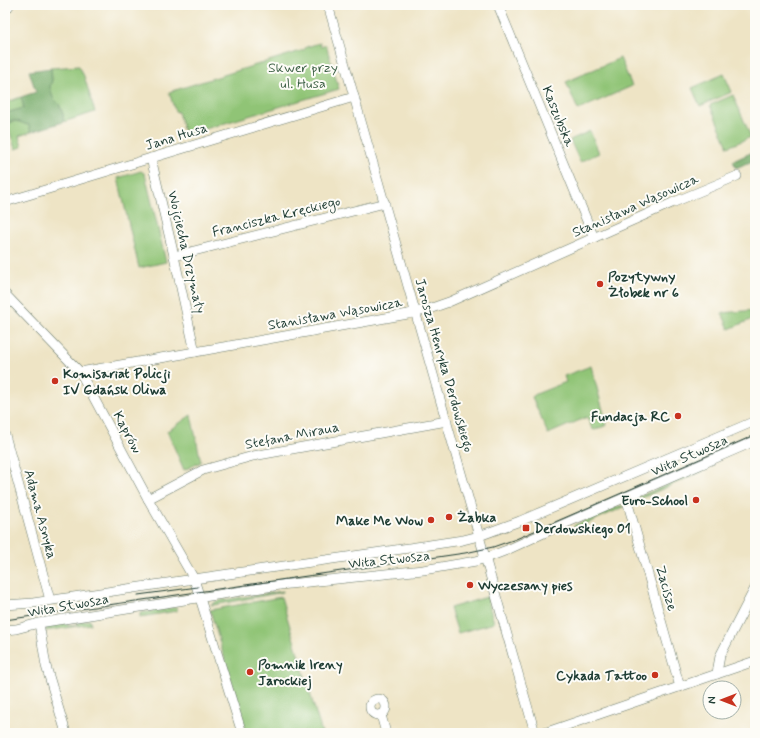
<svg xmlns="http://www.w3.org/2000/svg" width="760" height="738" font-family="Mynerve,sans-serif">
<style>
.green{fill:#90c476;stroke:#588055}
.forest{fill:#74aa67;stroke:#4a744e}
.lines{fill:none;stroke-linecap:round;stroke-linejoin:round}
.minor-casing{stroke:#677767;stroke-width:10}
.primary-casing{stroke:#677767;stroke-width:16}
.minor{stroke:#fff;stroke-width:9}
.primary{stroke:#fff;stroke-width:15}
.tram{stroke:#1f3d34;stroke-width:1}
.poi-dot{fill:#c8321e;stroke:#fdfcf7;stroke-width:1.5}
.labels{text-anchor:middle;stroke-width:4;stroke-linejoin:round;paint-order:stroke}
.park-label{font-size:14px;fill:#3b5f44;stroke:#fdfcf7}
.street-label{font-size:14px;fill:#1f3d34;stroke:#fdfcf7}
.poi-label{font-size:14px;font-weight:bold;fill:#1f3d34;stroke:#fdfcf7;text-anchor:start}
</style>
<rect width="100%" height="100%" fill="#fdfcf7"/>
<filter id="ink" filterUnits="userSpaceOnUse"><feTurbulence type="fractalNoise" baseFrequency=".025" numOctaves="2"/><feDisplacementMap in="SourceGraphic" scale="8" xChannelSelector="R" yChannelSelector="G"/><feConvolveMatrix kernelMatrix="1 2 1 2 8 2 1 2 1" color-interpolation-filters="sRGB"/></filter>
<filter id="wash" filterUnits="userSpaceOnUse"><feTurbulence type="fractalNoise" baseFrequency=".012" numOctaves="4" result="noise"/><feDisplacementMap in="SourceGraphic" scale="16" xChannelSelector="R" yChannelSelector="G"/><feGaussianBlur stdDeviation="0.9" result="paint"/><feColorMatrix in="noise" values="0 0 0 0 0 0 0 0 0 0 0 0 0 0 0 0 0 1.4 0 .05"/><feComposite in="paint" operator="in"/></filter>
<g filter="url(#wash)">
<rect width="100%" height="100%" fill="#eee4c5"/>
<g class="green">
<polygon points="320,43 321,47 326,45 339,89 185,135 178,112 175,111 169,92 304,50 306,47"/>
<polygon points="620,58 632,86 578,110 566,82"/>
<polygon points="79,66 84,76 95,112 63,122 63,114 59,104 53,98 50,87 52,80 51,68"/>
<polygon points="724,74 732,92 700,106 692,88"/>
<polygon points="733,95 751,137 728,147 710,105"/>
<path d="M21 97 24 108 6 113 10 124 11 122C21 120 21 124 29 125L31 132 19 136 22 147 15 149 8 126 5 127V103Z"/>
<polygon points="590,131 599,153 580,162 570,140"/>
<polygon points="141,171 145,174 166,262 139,268 118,178"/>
<polygon points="755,310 755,318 729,329 722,313"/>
<polygon points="591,366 607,425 595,430 592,429 587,417 548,434 532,397 536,394 566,382 564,376"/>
<polygon points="191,415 201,462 184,470 167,431 174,427"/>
<polygon points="701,470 703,471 635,501 636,498"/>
<polygon points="619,506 623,506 624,507 574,529 574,526 575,525"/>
<polygon points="283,591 283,592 214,605 211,605 217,601"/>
<polygon points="281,597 322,733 247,733 210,610"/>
<polygon points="487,597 494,623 458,633 450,608"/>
<polygon points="177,607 177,611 140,617 140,613"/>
<polygon points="90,620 91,624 45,631 47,627 49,626 67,623 68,626 78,625 78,622"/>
</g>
<g class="forest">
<path d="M51 68 52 80 50 87 53 98 59 104 63 114V122L31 132 29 125C21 124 21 120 11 121L9 124 6 113 24 108 21 97 36 92 29 71Z"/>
<polygon points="755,151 755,160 736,168 733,161"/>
</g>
</g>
<g filter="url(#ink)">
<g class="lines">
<g class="minor-casing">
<g id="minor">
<path d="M328 5C398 247 466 490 535 733"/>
<polyline points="498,5 594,238"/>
<polyline points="151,158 174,256 195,352"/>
<polyline points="5,202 354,97"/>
<polyline points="174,256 385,203"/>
<polyline points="5,294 80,372 148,499 194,579 242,733"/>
<polyline points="80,372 195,352 408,314 429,309 449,302 672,203 737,176"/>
<polyline points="5,435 50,600"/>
<polyline points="626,497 680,687"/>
<polyline points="148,499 203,470 253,456 447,421"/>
<polyline points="5,605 33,603 194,579 416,547 463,540 479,536 520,521 755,421"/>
<polyline points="39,623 46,666 66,733"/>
<polyline points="5,630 16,629 39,623 280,585 423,570 476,561 486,558 507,550 557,527 755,441"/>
<polyline points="717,674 718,667 720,656 755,588"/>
<circle cx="378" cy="707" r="8"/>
<polyline points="381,715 386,733"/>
<polyline points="544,733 755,661"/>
</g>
</g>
<g class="primary-casing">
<polyline id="primary" points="5,5 6,5"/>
</g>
<use href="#minor" class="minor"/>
<use href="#primary" class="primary"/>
<g class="tram">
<polyline points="138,595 198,587"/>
<polyline points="5,620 465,553 493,547 516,539 755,435"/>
</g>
</g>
</g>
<g class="poi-dot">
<circle cx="600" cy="284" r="4"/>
<circle cx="55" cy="381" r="4"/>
<circle cx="678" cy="416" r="4"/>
<circle cx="696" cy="500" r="4"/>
<circle cx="449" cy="517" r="4"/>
<circle cx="431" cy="520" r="4"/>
<rect x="522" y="524" width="8" height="8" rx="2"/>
<circle cx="470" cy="585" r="4"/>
<circle cx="250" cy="672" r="4"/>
<circle cx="655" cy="675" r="4"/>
</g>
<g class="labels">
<g class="park-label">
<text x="303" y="72">Skwer przy<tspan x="303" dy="16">ul. Husa</tspan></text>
</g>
<g class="street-label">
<text transform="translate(559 116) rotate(68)" y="5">Kaszubska</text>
<text transform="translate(176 136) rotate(-17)" y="5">Jana Husa</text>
<text transform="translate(635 205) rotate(-24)" y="5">Stanisława Wąsowicza</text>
<text transform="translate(276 216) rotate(-14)" y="5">Franciszka Kręckiego</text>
<text transform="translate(187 252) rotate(77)" y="5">Wojciecha Drzymały</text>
<text transform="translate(335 313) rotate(-10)" y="5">Stanisława Wąsowicza</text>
<text transform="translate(445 365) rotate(74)" y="5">Jarosza Henryka Derdowskiego</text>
<text transform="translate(128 432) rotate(62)" y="5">Kaprów</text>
<text transform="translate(292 435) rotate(-11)" y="5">Stefana Miraua</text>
<text transform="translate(689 455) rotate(-24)" y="5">Wita Stwosza</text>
<text transform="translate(41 514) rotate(75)" y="5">Adama Asnyka</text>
<text transform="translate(389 559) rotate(-6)" y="5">Wita Stwosza</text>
<text transform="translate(667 588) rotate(74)" y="5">Zacisze</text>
<text transform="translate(68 605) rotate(-10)" y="5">Wita Stwosza</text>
</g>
<g class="poi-label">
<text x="608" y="281">Pozytywny<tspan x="608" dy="16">Żłobek nr 6</tspan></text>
<text x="63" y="378">Komisariat Policji<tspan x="63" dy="16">IV Gdańsk Oliwa</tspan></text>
<text x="670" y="421" text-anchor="end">Fundacja RC</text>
<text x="688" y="505" text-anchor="end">Euro-School</text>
<text x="457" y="522">Żabka</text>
<text x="423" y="525" text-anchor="end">Make Me Wow</text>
<text x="534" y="533">Derdowskiego 01</text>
<text x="478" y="590">Wyczesany pies</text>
<text x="258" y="669">Pomnik Ireny<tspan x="258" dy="16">Jarockiej</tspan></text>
<text x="647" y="680" text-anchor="end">Cykada Tattoo</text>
</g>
</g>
<rect width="760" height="738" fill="none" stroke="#fdfcf7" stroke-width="20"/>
<g transform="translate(722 700) rotate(270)"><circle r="19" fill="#fdfcf7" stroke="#a4b0a9"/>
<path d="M0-3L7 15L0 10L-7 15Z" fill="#c8321e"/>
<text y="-6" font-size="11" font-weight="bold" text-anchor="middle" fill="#1f3d34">N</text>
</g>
</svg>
